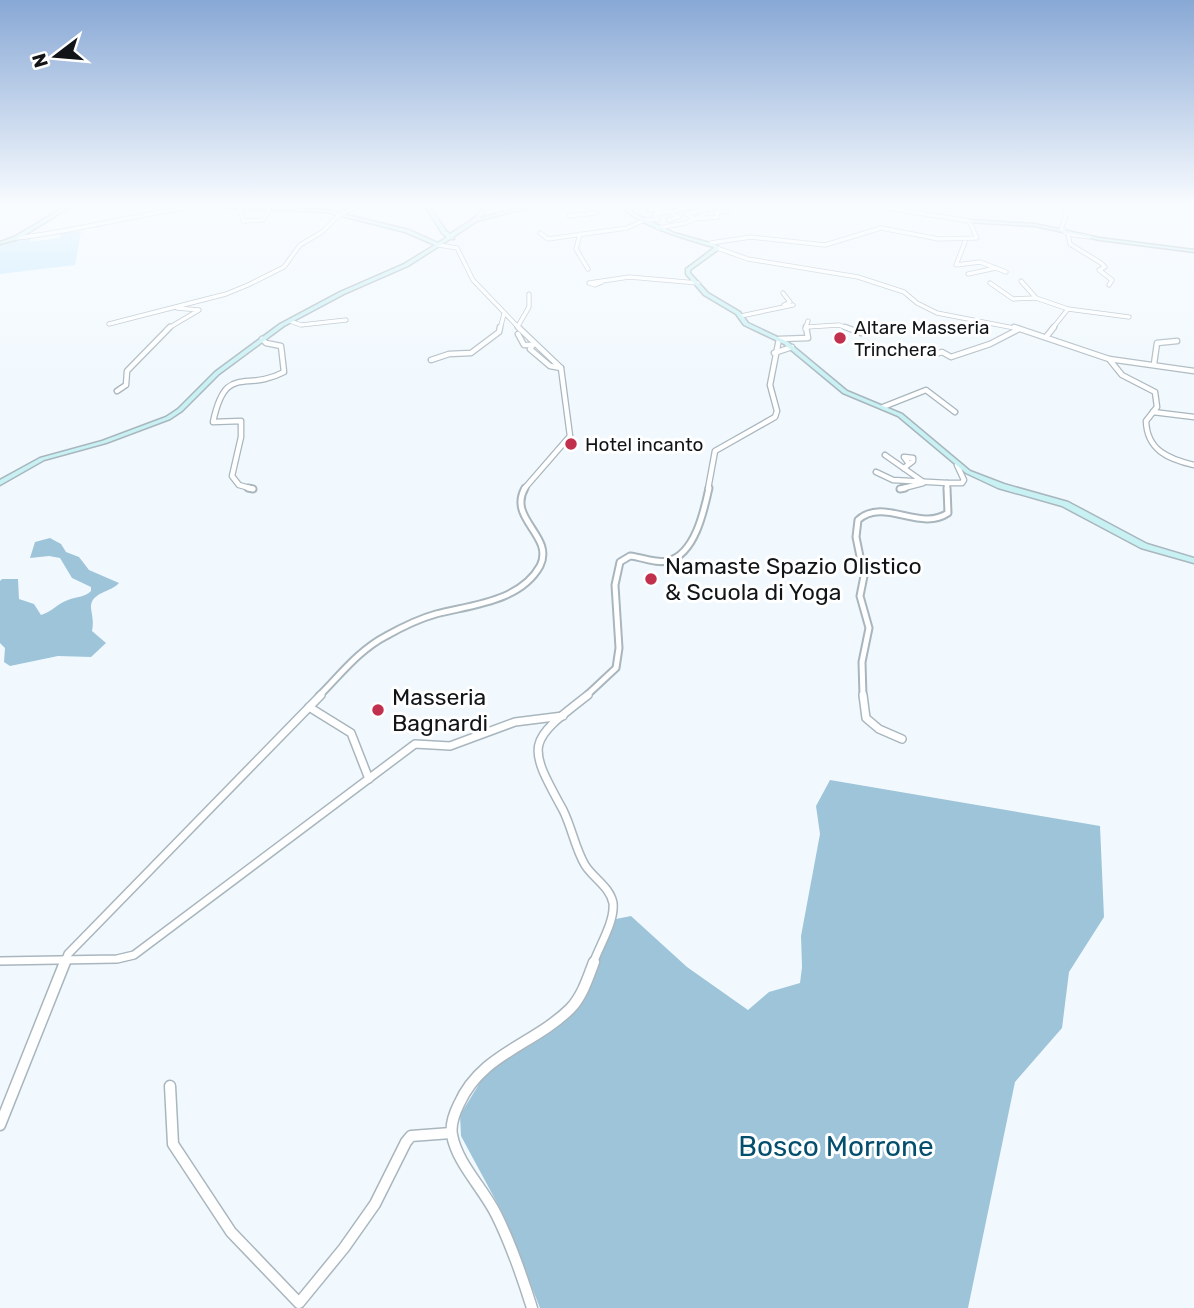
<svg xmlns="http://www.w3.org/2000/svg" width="1194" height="1308" viewBox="0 0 1194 1308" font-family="Rubik,sans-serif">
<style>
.green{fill:#c2e7fc}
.forest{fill:#9ec4da}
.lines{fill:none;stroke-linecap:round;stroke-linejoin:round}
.street-far4-casing{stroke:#a9b6be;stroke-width:5}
.street-far3-casing{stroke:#a9b6be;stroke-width:7}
.street-far2-casing{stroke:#a9b6be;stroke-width:9}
.street-far1-casing{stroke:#a9b6be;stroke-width:10}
.street-casing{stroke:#a9b6be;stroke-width:13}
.secondary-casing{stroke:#a9b6be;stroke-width:3}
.street-far4{stroke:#fff;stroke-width:3.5}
.street-far3{stroke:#fff;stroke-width:4.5}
.street-far2{stroke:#fff;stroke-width:5}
.street-far1{stroke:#fff;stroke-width:7}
.street{stroke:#fff;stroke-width:10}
.secondary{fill:#c8f1f4;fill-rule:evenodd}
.street-bridge-casing{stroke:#a9b6be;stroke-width:5;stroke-linecap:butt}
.street-bridge{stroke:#fff;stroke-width:3.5}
.poi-dot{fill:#c1314d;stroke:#fff;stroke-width:2.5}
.labels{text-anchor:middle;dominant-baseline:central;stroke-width:6;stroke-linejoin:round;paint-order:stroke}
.far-poi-label{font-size:19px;fill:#111518;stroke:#fff;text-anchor:start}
.poi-label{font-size:23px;fill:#111518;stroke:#fff;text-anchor:start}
.near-park-label{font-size:28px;fill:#044f6d;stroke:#fff}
</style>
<rect width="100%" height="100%" fill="#f1f9fe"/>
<polygon class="green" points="81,231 75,265 0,274 0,245 31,237 29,242 60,238 61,233"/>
<g class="forest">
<path d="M 50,538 L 61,544 L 66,552 L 79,557 L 89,570 L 119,583 C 112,592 90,592 91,608 C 92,616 94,622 92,631 L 106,643 L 91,657 L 58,656 L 10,666 L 4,662 L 5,648 L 0,643 L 0,581 L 2,579 L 18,579 L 19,599 L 34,604 L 41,615 C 52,612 58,603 68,600 C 77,596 84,598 91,591 L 91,587 L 72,578 L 60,558 L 49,556 L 30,558 L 35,542 Z"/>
<polygon points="830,780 1100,826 1104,917 1069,972 1062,1028 1015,1082 968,1308 540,1308 503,1214 461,1136 460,1115 481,1081 507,1056 577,1010 616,919 631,916 687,967 748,1010 769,992 800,983 802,967 801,936 820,834 816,806"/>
</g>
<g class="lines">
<g class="street-far4-casing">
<g id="street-far4">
<polyline points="693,204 704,210 715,207 710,204"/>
<polyline points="1065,204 1066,216 1061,229 1068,234 1070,244 1101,263 1105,267 1099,270 1112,280 1109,285"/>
<polyline points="458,206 470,204"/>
<polyline points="484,206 497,204"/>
<polyline points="427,207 448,204"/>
<polyline points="660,207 649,210 660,210"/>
<polyline points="240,209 243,221 263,220 269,210"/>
<polyline points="668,211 679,217 668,220"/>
<polyline points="569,216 595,213 602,204"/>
<polyline points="695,219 686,214 704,210"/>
<polyline points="696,219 718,217 716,212 729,211 726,206"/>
<polyline points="658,220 655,214 688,208"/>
<polyline points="658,228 686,223 705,214 702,211"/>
<polyline points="540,233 548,239 627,228 644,220 657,219"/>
<polyline points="580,234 576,249 588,269"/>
<polyline points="1068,234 1089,237"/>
<path d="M 16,238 C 78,231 137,214 199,206"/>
<polyline points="965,242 956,265 980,262 1006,272"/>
<polyline points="711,243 751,237 825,245 881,228 939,239 977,238 969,221 887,208 836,204"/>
<polyline points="439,245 457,248 473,280 520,329"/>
<polyline points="717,248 748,259 858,277 904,292 917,303 937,313 1019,329"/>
<polyline points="968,274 996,268"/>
<polyline points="1021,281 1036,298 1068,309"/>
<polyline points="602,282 595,285 589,283 629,277 698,283"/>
<polyline points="990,283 1013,299 1036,298"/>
<polyline points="783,293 790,302 784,305"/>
<polyline points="741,316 793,305"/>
<polyline points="290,321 301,325 346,320"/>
<polyline points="109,324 226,294 248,285 284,267 300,245 322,232 338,216 361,204"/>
<polyline points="518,326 529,307 529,294"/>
<polyline points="807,327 839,325 850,329"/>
<polyline points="167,329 199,310 177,308"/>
<polyline points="500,329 504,314"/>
<polyline points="805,329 808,321"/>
<polyline points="1052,329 1068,309 1129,317"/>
</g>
</g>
<g class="street-far3-casing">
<g id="street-far3">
<polyline points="518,327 561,368 570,436 524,489"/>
<polyline points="845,327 861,333"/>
<path d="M 1014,327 L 1109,359 L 1122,375 L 1155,392 L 1157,407 L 1146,421 C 1147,450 1168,459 1194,465"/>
<polyline points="518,334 524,345 533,345 530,349 550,366 561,368"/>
<polyline points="1046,337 1054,327"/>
<polyline points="774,353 792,347"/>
<polyline points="932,355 942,352 951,357 990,344 1019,329"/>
<polyline points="1109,359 1194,371"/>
<polyline points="431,360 449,354 471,353 499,332 500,327"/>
<polyline points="1154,364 1157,343 1177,341"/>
<polyline points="117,391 126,385 127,371 170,327"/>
<polyline points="883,407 926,390 955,412"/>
<polyline points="1153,412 1194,417"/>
<polyline points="885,455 922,481"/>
<polyline points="904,468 913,461 913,458 904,457 909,464"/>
<polyline points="876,472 893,480 947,483"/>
<path d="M 253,489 L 239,485 L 232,476 L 241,437 L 241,421 L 213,422 C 226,362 244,393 284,372 L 281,346 L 266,343 L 262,339"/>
<polyline points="708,489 715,451 775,417 777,411 770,385 779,339 808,338 806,327"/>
<polyline points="900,489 923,483"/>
<polyline points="947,489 947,483 962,483 964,480 957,465"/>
</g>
</g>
<g class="street-far2-casing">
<g id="street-far2">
<polyline points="248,488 253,489"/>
<polyline points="900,489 905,488"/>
<path d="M 319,696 C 340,675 359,650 386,636 C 402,627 418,619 436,614 C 470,605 520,602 540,566 C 555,536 507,519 525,488"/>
<path d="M 586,696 L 616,668 L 619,648 L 615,585 L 620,562 L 630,556 C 642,557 656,564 668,561 C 695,554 704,511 709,488"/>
<path d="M 863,696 L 862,662 L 869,628 L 860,596 L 864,576 L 856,537 L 858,520 C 884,497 920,532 948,513 L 947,488"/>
</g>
</g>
<g class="street-far1-casing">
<g id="street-far1">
<path d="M 588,695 C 527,742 526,743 563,810 C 572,828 575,848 585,865 C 593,878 610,887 613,903 C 615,922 599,946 593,964"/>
<polyline points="863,695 866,718 879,729 902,739"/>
<polyline points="309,707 351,733 369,779"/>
<polyline points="0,961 117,959 134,955 415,744 450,746 515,722 563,716"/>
<polyline points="64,964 68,954 321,695"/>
</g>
</g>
<g class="street-casing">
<g id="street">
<polyline points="170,1086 173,1144 231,1232 299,1303 344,1248 375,1204 406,1142 411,1136 451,1133"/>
<polyline points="0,1125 65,962"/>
<path d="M 532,1308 C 522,1276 511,1244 496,1214 C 483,1188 457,1163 452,1135 C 450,1124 454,1114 459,1104 C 481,1054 533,1045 570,1009 C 582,997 588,978 594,962"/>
</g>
</g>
<g class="secondary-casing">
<g id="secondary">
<polygon points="70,204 75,204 18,239 0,244 0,242 14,237"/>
<polygon points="169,204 244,204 242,206 250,204 251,206 326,210 409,230 438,243 447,237 442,233 424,204 428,204 446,231 450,234 473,219 482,210 481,204 485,204 486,210 480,218 534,204 541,204 477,221 453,237 454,239 450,239 408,266 344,294 284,326 219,374 182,411 170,419 106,443 44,460 0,485 0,480 40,458 102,441 166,417 178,409 215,372 280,324 340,292 404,264 435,245 405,232 326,212 171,205"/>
<path d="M 621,204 L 625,204 L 628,209 L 628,205 L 641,204 L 632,207 L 632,212 L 674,233 L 717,245 L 719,249 L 690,270 L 690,273 L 708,293 L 740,312 L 748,323 L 788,342 L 847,391 L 902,414 L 970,471 L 1004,484 L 1068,502 L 1147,544 L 1194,558 L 1194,563 L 1141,548 L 1062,506 L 998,488 L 966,473 L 898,416 L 843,393 L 784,344 L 744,325 L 736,314 L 704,295 L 686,274 L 686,269 L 714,248 L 713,247 C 690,240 633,225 621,204 Z"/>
<polygon points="969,220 1035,224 1100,238 1194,250 1194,252 1100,240 1035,226 967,222"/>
</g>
</g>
<use href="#street-far4" class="street-far4"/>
<use href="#street-far3" class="street-far3"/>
<use href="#street-far2" class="street-far2"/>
<use href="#street-far1" class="street-far1"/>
<use href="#street" class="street"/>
<use href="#secondary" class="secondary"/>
<g class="street-bridge-casing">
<polyline id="street-bridge" points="269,210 271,205"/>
</g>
<use href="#street-bridge" class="street-bridge"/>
</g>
<linearGradient id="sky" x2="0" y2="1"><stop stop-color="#88a8d5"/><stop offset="0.53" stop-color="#f9fcff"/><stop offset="1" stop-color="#f9fcff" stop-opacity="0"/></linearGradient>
<rect width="1194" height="387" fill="url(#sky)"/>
<g class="poi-dot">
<circle cx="840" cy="338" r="7"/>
<circle cx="571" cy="444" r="7"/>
<circle cx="651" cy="579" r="7"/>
<circle cx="378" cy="710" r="7"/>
</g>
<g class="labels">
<g class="far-poi-label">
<text x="854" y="327">Altare Masseria<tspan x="854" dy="22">Trinchera</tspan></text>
<text x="585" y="444">Hotel incanto</text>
</g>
<g class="poi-label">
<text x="665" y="566">Namaste Spazio Olistico<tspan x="665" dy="26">&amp; Scuola di Yoga</tspan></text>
<text x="392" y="697">Masseria<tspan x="392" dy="26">Bagnardi</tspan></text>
</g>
<g class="near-park-label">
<text x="836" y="1146">Bosco Morrone</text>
</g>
</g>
<g transform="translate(56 56) rotate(254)" stroke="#ffffff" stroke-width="5" paint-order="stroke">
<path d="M0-5L12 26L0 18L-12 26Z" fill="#111518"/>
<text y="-10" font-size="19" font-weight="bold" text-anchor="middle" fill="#111518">N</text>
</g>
</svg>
